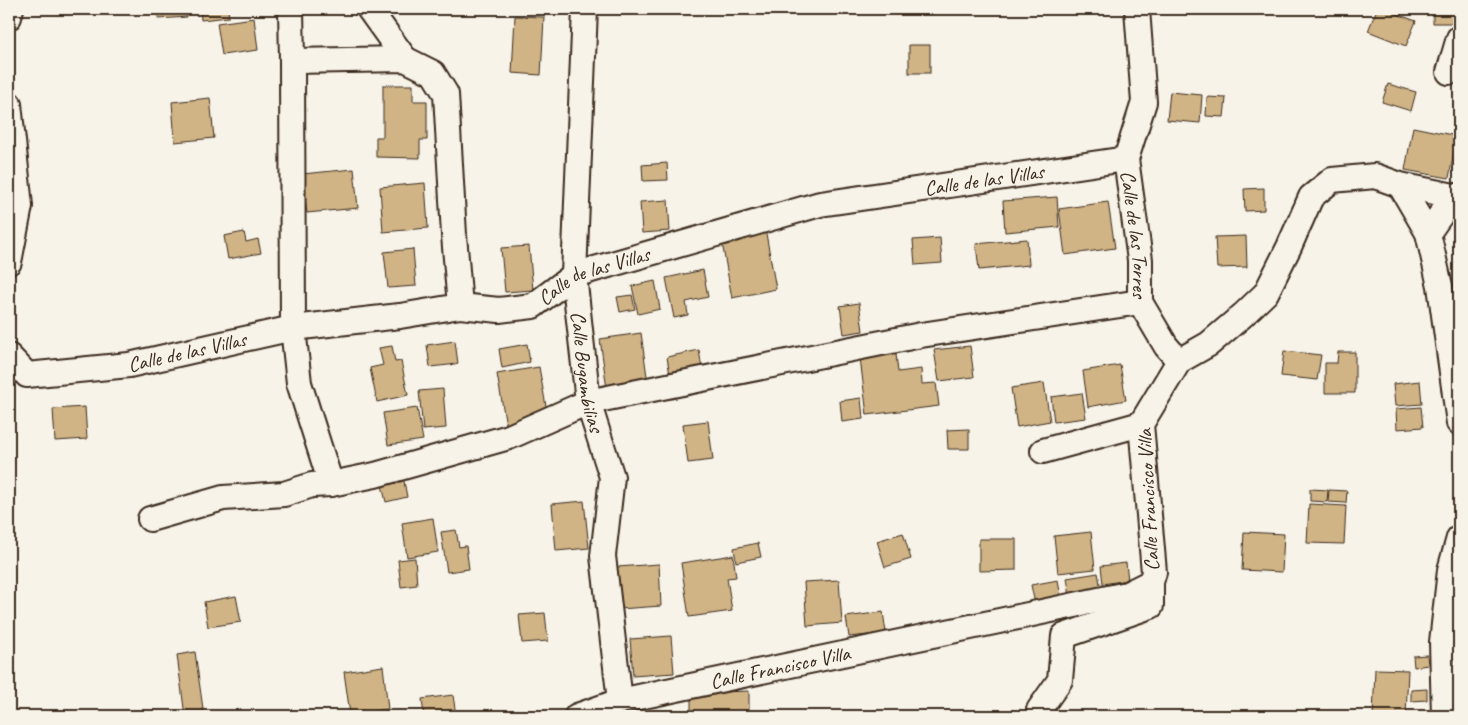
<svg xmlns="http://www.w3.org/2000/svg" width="1468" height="725" viewBox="0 0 1468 725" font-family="Caveat,sans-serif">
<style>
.building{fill:#d0b485;stroke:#3b2a1e}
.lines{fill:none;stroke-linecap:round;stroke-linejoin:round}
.minor-casing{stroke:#3b2a1e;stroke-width:28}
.minor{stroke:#f7f3e8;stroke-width:24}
.labels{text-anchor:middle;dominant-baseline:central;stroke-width:4;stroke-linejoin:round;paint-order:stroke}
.street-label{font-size:21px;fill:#3b2a1e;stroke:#f7f3e8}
</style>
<rect width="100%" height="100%" fill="#f7f3e8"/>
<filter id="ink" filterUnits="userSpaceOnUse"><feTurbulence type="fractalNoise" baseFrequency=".02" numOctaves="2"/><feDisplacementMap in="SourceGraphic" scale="10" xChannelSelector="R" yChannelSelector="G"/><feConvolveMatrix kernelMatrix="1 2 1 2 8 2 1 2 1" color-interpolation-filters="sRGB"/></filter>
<g filter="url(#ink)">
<g class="building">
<polygon points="158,9 186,9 187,17 158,19"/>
<polygon points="200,9 228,9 229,17 201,20"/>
<polygon points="519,9 551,9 551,12"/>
<polygon points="1210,9 1225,9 1225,13 1209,11"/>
<polygon points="1377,9 1384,9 1416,21 1406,46 1368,31"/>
<polygon points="1433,9 1456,9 1455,23 1433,23"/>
<polygon points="515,16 544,17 541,75 512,73"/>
<polygon points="254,18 258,50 222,55 217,23"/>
<rect x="909" y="45" width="21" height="28"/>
<polygon points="1388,84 1416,92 1411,111 1382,102"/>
<polygon points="383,85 413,85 413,101 427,101 427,140 420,140 420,158 376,157 376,137 383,137"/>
<polygon points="1170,92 1202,95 1200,123 1167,120"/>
<polygon points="1207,97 1226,98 1224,117 1206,116"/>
<polygon points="210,98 214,138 175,142 172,102"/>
<polygon points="1413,127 1457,136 1449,178 1405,170"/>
<polygon points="667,163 668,180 643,181 642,165"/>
<polygon points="354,169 358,208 307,213 302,174"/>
<polygon points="425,183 428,228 383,232 380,187"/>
<polygon points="1264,188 1264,210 1245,211 1244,189"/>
<polygon points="1057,197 1059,227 1005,232 1003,201"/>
<polygon points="668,200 670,231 642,233 640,202"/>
<polygon points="1108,202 1115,248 1065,255 1059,209"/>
<polygon points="765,228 776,289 732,298 721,237"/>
<polygon points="244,232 246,242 258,239 261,253 228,259 224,236"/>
<polygon points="1246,236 1247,267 1217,268 1215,237"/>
<polygon points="940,238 942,263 915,265 913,240"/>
<polygon points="1027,239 1029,265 979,270 976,244"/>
<polygon points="529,246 533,290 505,292 501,248"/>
<polygon points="413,249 416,286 388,288 384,252"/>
<polygon points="703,270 708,297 686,302 688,315 674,318 666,278"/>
<polygon points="655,281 660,309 638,314 632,286"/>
<polygon points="632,295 635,309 620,312 617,297"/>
<polygon points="859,303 863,331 844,334 840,306"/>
<polygon points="641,333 648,384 607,389 600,339"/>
<polygon points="455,341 458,364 430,367 427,345"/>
<polygon points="527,344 530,362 502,368 499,349"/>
<polygon points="392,346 395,362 401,361 408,395 377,402 370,368 383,365 379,348"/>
<polygon points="970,346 974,377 939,381 934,350"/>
<polygon points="699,350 702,369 670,375 667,357"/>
<polygon points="1284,351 1321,355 1317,380 1281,376"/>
<polygon points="1338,352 1355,352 1355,393 1325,393 1325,363 1337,363"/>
<polygon points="896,354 898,372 921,369 922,384 936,383 939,406 867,415 860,358"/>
<polygon points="1120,365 1126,400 1088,407 1083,371"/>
<polygon points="539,367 547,412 532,421 506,425 497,374"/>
<polygon points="1420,381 1422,404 1395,406 1393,384"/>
<polygon points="1044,383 1050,421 1017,427 1011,388"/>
<polygon points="443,389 446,428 423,430 419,391"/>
<polygon points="1082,393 1086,418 1054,422 1051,397"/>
<polygon points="861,398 863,419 842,422 840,401"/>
<polygon points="85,407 87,439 55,441 53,409"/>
<polygon points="1421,407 1423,427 1397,429 1396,409"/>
<polygon points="417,408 423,440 388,445 383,413"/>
<polygon points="708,421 713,460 688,463 683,424"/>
<polygon points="969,429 969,449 948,449 947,430"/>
<polygon points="403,476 407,497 386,502 381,481"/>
<polygon points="1310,489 1328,490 1327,502 1310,501"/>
<polygon points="1329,490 1347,491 1346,503 1328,502"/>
<polygon points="584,501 589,548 556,551 552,504"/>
<polygon points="1309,504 1346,506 1344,544 1307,543"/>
<polygon points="433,518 438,552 407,557 402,523"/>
<polygon points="456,530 459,547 466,546 469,569 447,572 441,532"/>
<polygon points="1091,532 1095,569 1058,573 1054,536"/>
<polygon points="1244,532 1284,534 1282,572 1242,570"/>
<polygon points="903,533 911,559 885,567 877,541"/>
<polygon points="979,539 1016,539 1016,570 979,571"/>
<polygon points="758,543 761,557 736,562 734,548"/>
<polygon points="733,555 736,577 727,578 732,611 689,617 681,563"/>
<polygon points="415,558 417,585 401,587 398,560"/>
<polygon points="1126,563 1128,580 1103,584 1101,566"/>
<polygon points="659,564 661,606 619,609 617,567"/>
<polygon points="1098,573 1101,589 1070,596 1067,578"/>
<polygon points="839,580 842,623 807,626 804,582"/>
<polygon points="1058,580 1061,599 1035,604 1031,585"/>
<polygon points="236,596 241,622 208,627 204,602"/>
<polygon points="883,612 886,633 849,637 846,617"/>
<polygon points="545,613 548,641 522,643 519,615"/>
<polygon points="671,636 674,673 633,676 630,639"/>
<polygon points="195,652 204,716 185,716 177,655"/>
<polygon points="1427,655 1428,665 1414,667 1413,656"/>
<polygon points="383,666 388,709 350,714 344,672"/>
<polygon points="1375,669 1408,670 1406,716 1373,716"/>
<polygon points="1427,689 1427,700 1411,701 1411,690"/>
<polygon points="749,691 749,716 691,716 691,693"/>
<polygon points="453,695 456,716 424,716 422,699"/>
</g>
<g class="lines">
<g class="minor-casing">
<g id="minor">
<polyline points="291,9 292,61 293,328 299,383 331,484"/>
<polyline points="369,9 405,59"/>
<path id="s1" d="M 585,9 L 574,275 L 588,402 L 612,477 L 603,556 L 620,701"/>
<path id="s2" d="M 1137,9 L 1144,102 L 1126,159 L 1140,260 L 1140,302 L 1166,346 L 1179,361"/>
<polyline points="9,17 11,9"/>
<polyline points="292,61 405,59 433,73 446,94 454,235 460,306"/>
<polyline points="1449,72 1459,38"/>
<polyline points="9,104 20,206 9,262"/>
<polyline points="1400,185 1428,233 1440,286 1459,423"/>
<polyline points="1428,233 1454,196"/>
<path id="s3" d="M 9,356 L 27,375 L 129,365 L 293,328 L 400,316 L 460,306 L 499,310 L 533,306 L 574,275 L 820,204 L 1126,159"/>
<polyline points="1043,451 1141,424"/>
<polyline points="150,519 223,498 284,494 312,485 331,484 375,475 509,437 588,402 921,335 1140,302"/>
<path id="s4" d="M 577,716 L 620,701 L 1127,594 L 1151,582"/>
<polyline points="1041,716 1039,710 1060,680 1064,636 1151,606 1151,582 1154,572 1141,424 1179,361 1209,344 1243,315 1266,293 1289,247 1311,197 1332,180 1375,176 1400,185 1459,197"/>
<polyline points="1444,716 1442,642 1450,570 1459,538"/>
</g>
</g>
<use href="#minor" class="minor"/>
</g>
</g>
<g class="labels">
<g class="street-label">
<text stroke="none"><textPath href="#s3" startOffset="1012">Calle de las Villas</textPath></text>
<text stroke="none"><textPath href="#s2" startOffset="229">Calle de las Torres</textPath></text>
<text stroke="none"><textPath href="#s3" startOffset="608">Calle de las Villas</textPath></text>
<text stroke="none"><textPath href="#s3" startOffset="188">Calle de las Villas</textPath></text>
<text stroke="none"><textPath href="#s1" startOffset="364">Calle Bugambilias</textPath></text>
<text transform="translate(1148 500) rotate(-93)">Calle Francisco Villa</text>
<text stroke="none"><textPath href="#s4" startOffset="209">Calle Francisco Villa</textPath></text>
</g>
</g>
<rect width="1468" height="725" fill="none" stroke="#f7f3e8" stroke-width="30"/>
<rect x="15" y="15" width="1438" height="695" fill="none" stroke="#3b2a1e" stroke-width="2" filter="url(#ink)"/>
</svg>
